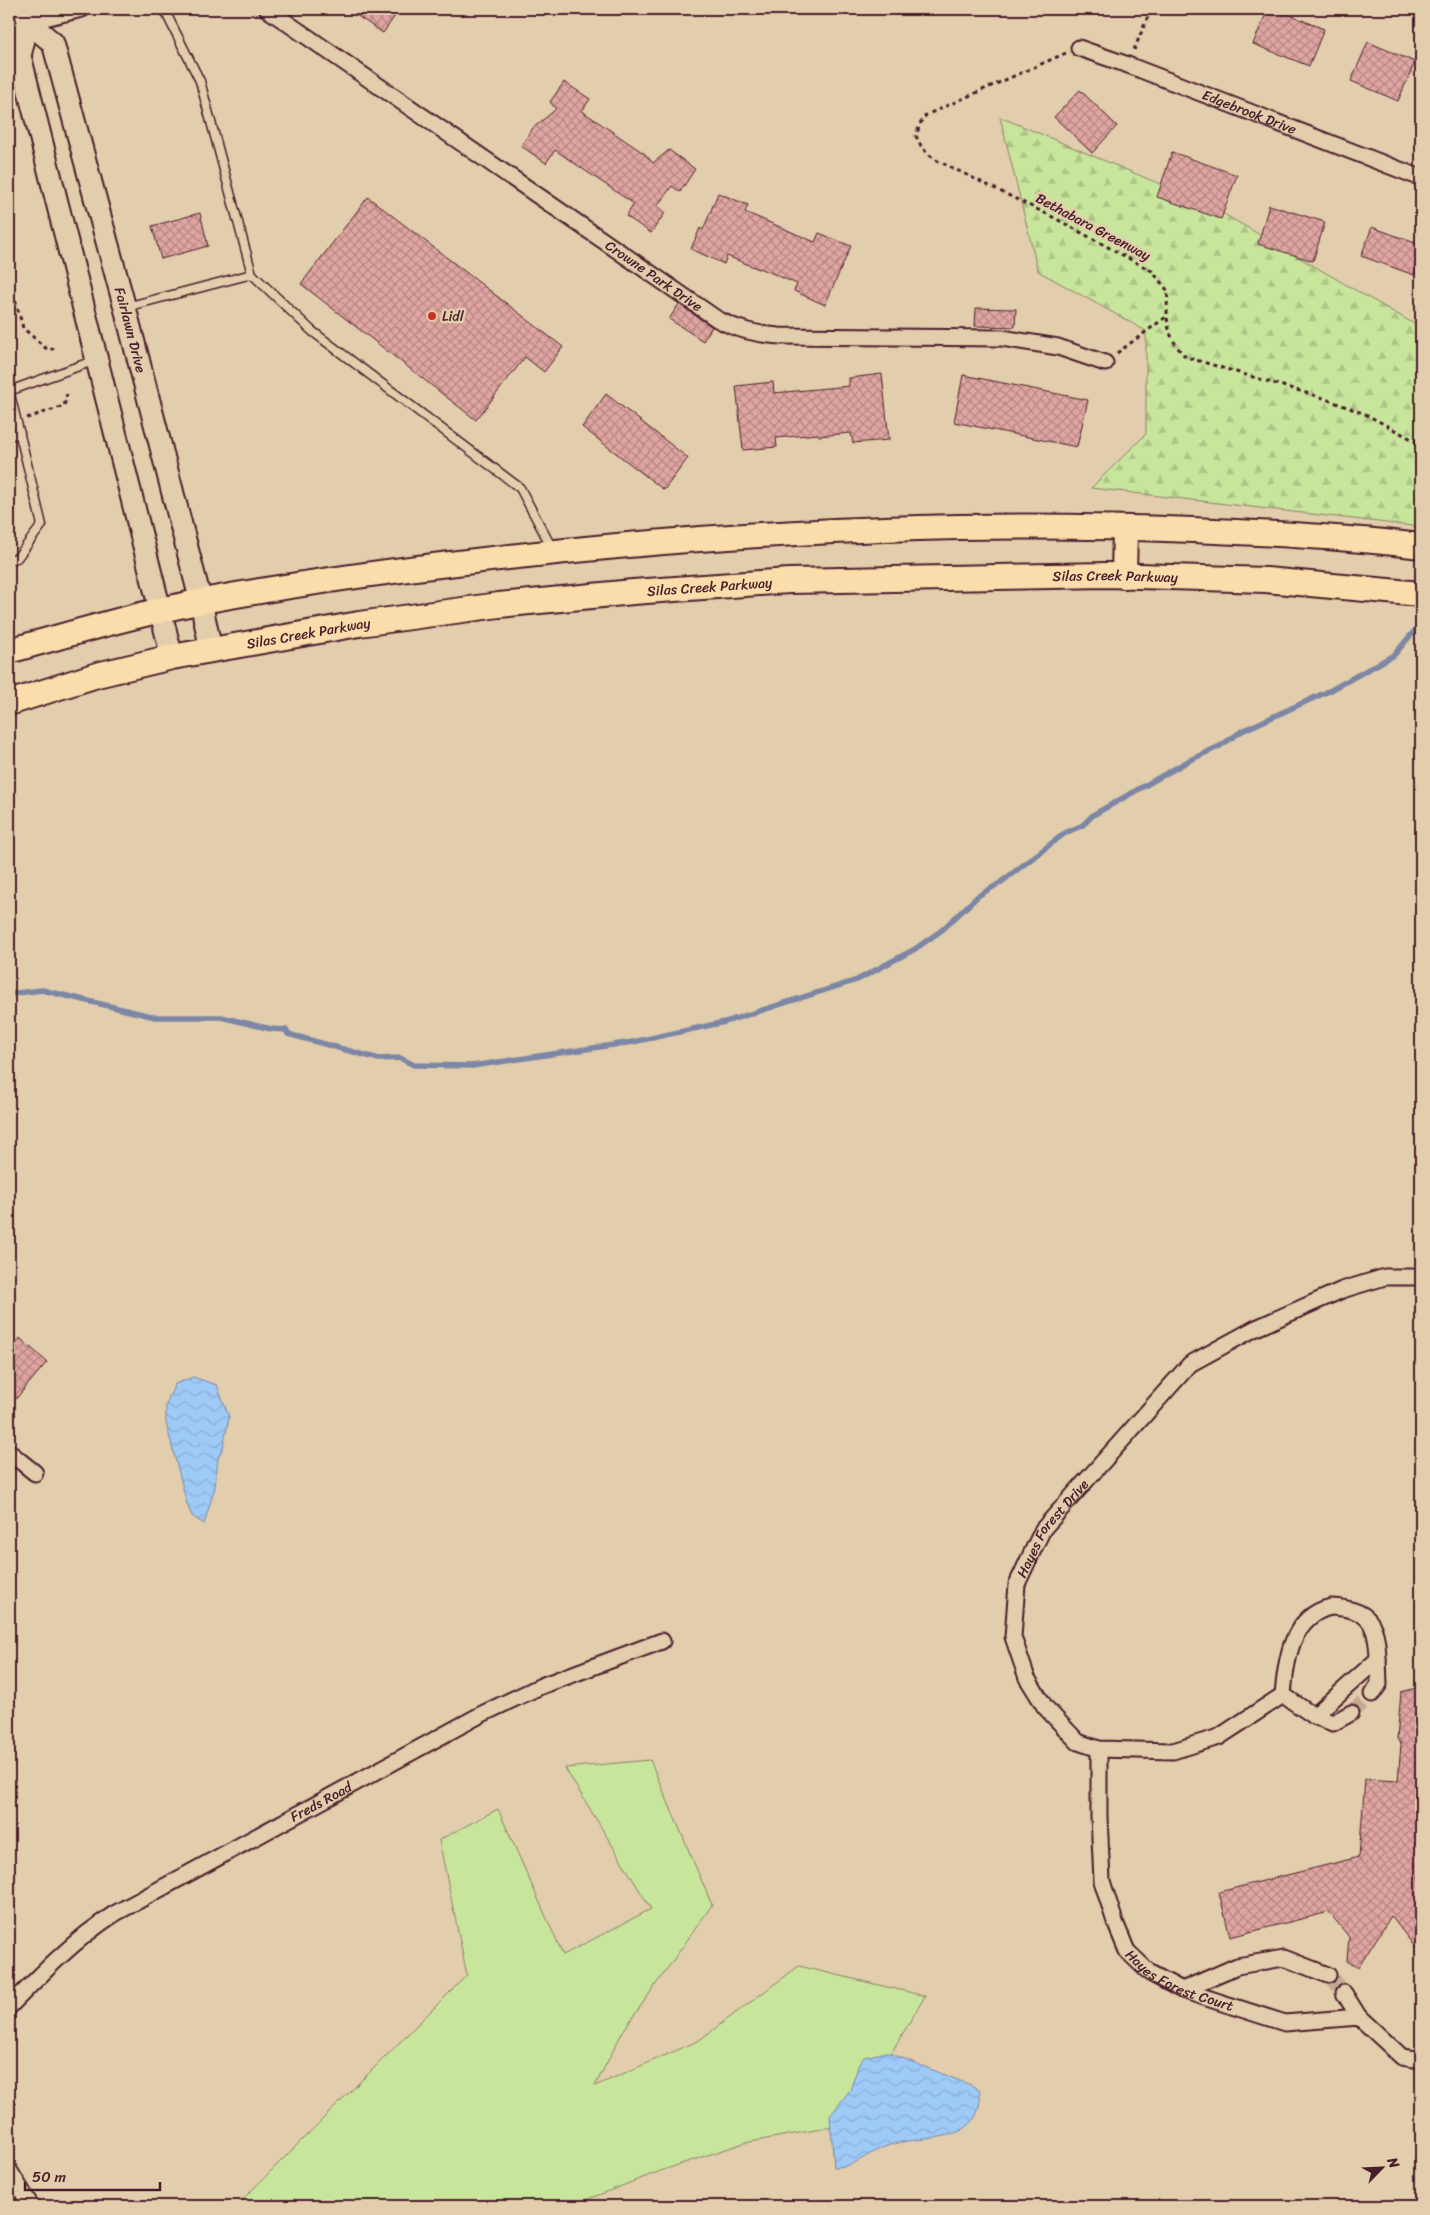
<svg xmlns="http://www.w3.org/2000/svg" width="1430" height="2215" viewBox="0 0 1430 2215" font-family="Sriracha,sans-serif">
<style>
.green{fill:#c8e59c;stroke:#898264}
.forest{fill:url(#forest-firs);stroke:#898264}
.water{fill:url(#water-waves);stroke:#7c86a5}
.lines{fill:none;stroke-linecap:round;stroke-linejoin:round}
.stream{stroke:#7c86a5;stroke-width:5.5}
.building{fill:url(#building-cross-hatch);stroke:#4a1f2b}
.street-tunnel{stroke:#c4aa92;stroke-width:15;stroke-dasharray:15 8;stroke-linecap:butt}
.lane-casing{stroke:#4a1f2b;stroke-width:11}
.street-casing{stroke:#4a1f2b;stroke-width:19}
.secondary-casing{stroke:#4a1f2b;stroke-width:25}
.primary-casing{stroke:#4a1f2b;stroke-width:28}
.path{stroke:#4a1f2b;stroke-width:3;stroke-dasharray:4 4;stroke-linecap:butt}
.lane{stroke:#e2cdac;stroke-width:8}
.street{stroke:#e2cdac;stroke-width:15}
.secondary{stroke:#e2cdac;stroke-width:21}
.primary{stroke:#faddab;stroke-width:24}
.poi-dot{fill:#c8321e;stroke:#e2cdac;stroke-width:2}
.labels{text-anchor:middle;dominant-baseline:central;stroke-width:5;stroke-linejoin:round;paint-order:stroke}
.street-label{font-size:14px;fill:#4a1f2b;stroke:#e2cdac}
.poi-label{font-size:14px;fill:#4a1f2b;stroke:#e2cdac;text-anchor:start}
</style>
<defs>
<pattern id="forest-firs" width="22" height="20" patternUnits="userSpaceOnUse" patternTransform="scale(1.25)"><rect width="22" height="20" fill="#c8e59c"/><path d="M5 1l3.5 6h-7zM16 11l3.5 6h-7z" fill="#adc487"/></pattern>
<pattern id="water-waves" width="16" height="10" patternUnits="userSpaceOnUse" patternTransform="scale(1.25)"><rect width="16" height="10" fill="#9dcaf7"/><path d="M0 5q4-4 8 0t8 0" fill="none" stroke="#89add4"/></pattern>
<pattern id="building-cross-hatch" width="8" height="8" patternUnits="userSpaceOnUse" patternTransform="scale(1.25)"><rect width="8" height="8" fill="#dfa5a1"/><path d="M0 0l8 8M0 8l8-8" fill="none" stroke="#b78683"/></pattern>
</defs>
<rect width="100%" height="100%" fill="#e2cdac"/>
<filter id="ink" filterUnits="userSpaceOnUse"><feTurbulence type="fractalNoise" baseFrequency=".02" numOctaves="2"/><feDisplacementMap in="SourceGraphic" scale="10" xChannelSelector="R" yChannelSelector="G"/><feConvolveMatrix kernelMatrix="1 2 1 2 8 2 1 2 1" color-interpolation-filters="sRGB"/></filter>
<g filter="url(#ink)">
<polygon class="green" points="650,1760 712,1905 623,2031 595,2086 698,2041 799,1966 925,1996 849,2124 744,2143 663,2170 570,2206 236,2206 467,1975 439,1840 498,1809 563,1955 651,1909 565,1768"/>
<polygon class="forest" points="1000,117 1203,202 1421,328 1421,527 1091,488 1146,434 1146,331 1038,271"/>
<g class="water">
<polygon points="193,1377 217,1385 229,1417 223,1448 218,1458 215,1487 204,1524 192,1516 187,1504 166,1423 166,1404 175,1384"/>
<path d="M 887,2052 L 973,2086 L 980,2091 C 983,2149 921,2133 887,2146 C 869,2152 854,2168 834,2167 L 830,2116 L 850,2090 L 859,2064 L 864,2057 Z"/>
</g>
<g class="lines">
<polyline class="stream" points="9,994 42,990 155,1017 221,1017 271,1029 286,1030 288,1034 379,1059 400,1058 414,1065 472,1066 633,1042 725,1022 857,980 915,949 942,930 978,896 1000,883 1065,833 1083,825 1093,815 1190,760 1220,746 1242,731 1331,690 1394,655 1416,629"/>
</g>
<g class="building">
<polygon points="347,9 400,9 383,33"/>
<polygon points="1268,9 1276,9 1324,29 1309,66 1253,44"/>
<polygon points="1368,42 1415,62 1398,101 1351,81"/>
<polygon points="564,82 590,99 582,111 645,154 653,163 669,150 695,169 680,192 672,186 658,205 665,213 651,233 626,216 634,204 555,150 546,163 521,146 532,129 556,109 550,102"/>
<polygon points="1080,90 1117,126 1092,153 1054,117"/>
<polygon points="1172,152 1237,175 1221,219 1157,197"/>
<polygon points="718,193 748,205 745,212 815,242 819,233 851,246 825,305 794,291 797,284 760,268 759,269 727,256 724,264 691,249 700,228 703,230"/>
<polygon points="368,197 563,347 544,372 525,357 476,420 301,284"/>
<polygon points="1269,205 1325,222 1313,261 1258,244"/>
<polygon points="200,213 208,246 161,259 152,226"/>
<polygon points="1372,227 1421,245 1421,254 1414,275 1361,256"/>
<polygon points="679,304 712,327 703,341 669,319"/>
<polygon points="976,308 1016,309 1015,327 975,326"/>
<polygon points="882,374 889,440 853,443 851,433 819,436 818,434 776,438 777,447 743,450 736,386 773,382 774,393 849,386 849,378"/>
<polygon points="963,375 1088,400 1077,447 954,422"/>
<polygon points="606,394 688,458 664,490 582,427"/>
<polygon points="20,1338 47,1362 9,1407 9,1351"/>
<polygon points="1421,1687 1421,1845 1418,1880 1421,1884 1421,1955 1391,1916 1358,1968 1347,1961 1349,1937 1329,1912 1230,1937 1219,1892 1359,1857 1365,1779 1398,1781 1401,1744 1397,1739 1401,1692"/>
</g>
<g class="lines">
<g class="street-tunnel">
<polyline points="1351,1713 1372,1694"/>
<polyline points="1328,1975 1344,1993"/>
</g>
<g class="lane-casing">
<g id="lane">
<polyline points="9,28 26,23"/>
<polyline points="252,274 312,331 520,488 553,550"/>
<polyline points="126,307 252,274 200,81 164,9"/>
<polyline points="9,390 42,525 17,558 9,560"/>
<polyline points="9,391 96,360"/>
<polyline points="9,436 20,433"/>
</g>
</g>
<g class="street-casing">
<g id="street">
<path id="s1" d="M 267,9 L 717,319 C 738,330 756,334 779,336 L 1002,338 L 1058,347 L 1105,363"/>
<polyline points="28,22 82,9"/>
<path id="s2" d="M 1079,48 L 1128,65 L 1421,178"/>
<polyline points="9,1452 35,1473"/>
<path d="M 1331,1607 C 1369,1609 1377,1622 1378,1659 L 1314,1716 L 1283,1695 C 1286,1660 1291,1616 1331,1607 Z"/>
<polyline points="1372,1694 1379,1684 1378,1659"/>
<path id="s3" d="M 1283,1695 L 1219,1737 L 1173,1751 L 1099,1749 L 1078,1742 L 1045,1707 L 1027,1678 L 1013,1637 L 1017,1584 L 1043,1529 L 1190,1364 L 1254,1329 L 1342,1290 L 1385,1277 L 1421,1277"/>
<polyline points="1314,1716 1333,1723 1351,1713"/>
<path id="s4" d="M 1099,1749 L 1099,1816 L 1102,1881 L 1115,1922 L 1127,1951 L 1150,1973 L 1182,1990 L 1285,2023 L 1359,2017 L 1402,2057 L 1421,2060"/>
<polyline points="1182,1990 1237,1966 1284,1958 1328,1975"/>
<polyline points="1344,1993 1359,2017"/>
<path id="s5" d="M 9,2007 C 42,1973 74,1940 114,1914 L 482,1714 L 541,1686 L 662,1641"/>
<polyline points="9,2170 31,2206"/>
</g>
</g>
<g class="secondary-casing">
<g id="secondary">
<polyline points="25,9 28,22 20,56 172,657"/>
<path id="s6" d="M 28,22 L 53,43 L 125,308 L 201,602 L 211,650"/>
</g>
</g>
<g class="primary-casing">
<g id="primary">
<polyline points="1124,576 1125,528"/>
<path d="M 9,651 C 73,633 137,614 203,601 C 343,575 486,558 628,545 C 816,528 1005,522 1193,530 C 1269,533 1345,537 1421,546"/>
<path id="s7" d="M 9,703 L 97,675 L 172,657 L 359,624 L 499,605 L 633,592 L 789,581 L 1107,575 L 1266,580 L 1421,594"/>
</g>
</g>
<g class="path">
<polyline points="1134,50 1151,9"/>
<path d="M 1066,53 L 926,115 L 920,124 L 916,136 L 922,148 L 934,159 L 1049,215 L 1152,271 L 1168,291 C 1166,319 1165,336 1186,357 L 1323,398 L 1365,414 L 1421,444"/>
<polyline points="9,300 15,299 23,328 48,350 56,348"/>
<polyline points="1117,353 1166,317"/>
<polyline points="27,418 64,406 67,394"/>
</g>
<use href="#lane" class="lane"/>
<use href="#street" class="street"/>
<use href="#secondary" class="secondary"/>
<use href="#primary" class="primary"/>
</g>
</g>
<circle class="poi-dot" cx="432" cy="316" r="5"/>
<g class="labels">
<g class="street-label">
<text stroke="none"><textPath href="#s2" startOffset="182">Edgebrook Drive</textPath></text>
<text transform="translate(1093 227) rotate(28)">Bethabara Greenway</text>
<text stroke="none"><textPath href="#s1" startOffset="470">Crowne Park Drive</textPath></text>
<text stroke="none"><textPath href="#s6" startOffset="330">Fairlawn Drive</textPath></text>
<text stroke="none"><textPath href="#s7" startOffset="1118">Silas Creek Parkway</textPath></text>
<text stroke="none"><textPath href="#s7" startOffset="712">Silas Creek Parkway</textPath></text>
<text stroke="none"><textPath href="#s7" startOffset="308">Silas Creek Parkway</textPath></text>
<text stroke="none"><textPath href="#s3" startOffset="466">Hayes Forest Drive</textPath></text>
<text stroke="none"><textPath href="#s5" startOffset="376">Freds Road</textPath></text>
<text stroke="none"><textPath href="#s4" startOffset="268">Hayes Forest Court</textPath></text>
</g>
<g class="poi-label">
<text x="442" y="316">Lidl</text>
</g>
</g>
<rect width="1430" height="2215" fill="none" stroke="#e2cdac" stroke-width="30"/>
<rect x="15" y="15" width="1400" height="2185" fill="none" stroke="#4a1f2b" stroke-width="2" filter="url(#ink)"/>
<g transform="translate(1382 2168) rotate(66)" stroke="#e2cdac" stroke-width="4" paint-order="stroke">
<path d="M0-4L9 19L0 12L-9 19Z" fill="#4a1f2b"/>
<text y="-8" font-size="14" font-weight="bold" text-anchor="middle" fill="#4a1f2b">N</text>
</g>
<path d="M25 2182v8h135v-8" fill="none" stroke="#4a1f2b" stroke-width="2.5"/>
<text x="32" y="2182" font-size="15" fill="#4a1f2b" stroke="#e2cdac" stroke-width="4" paint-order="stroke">50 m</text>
</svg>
